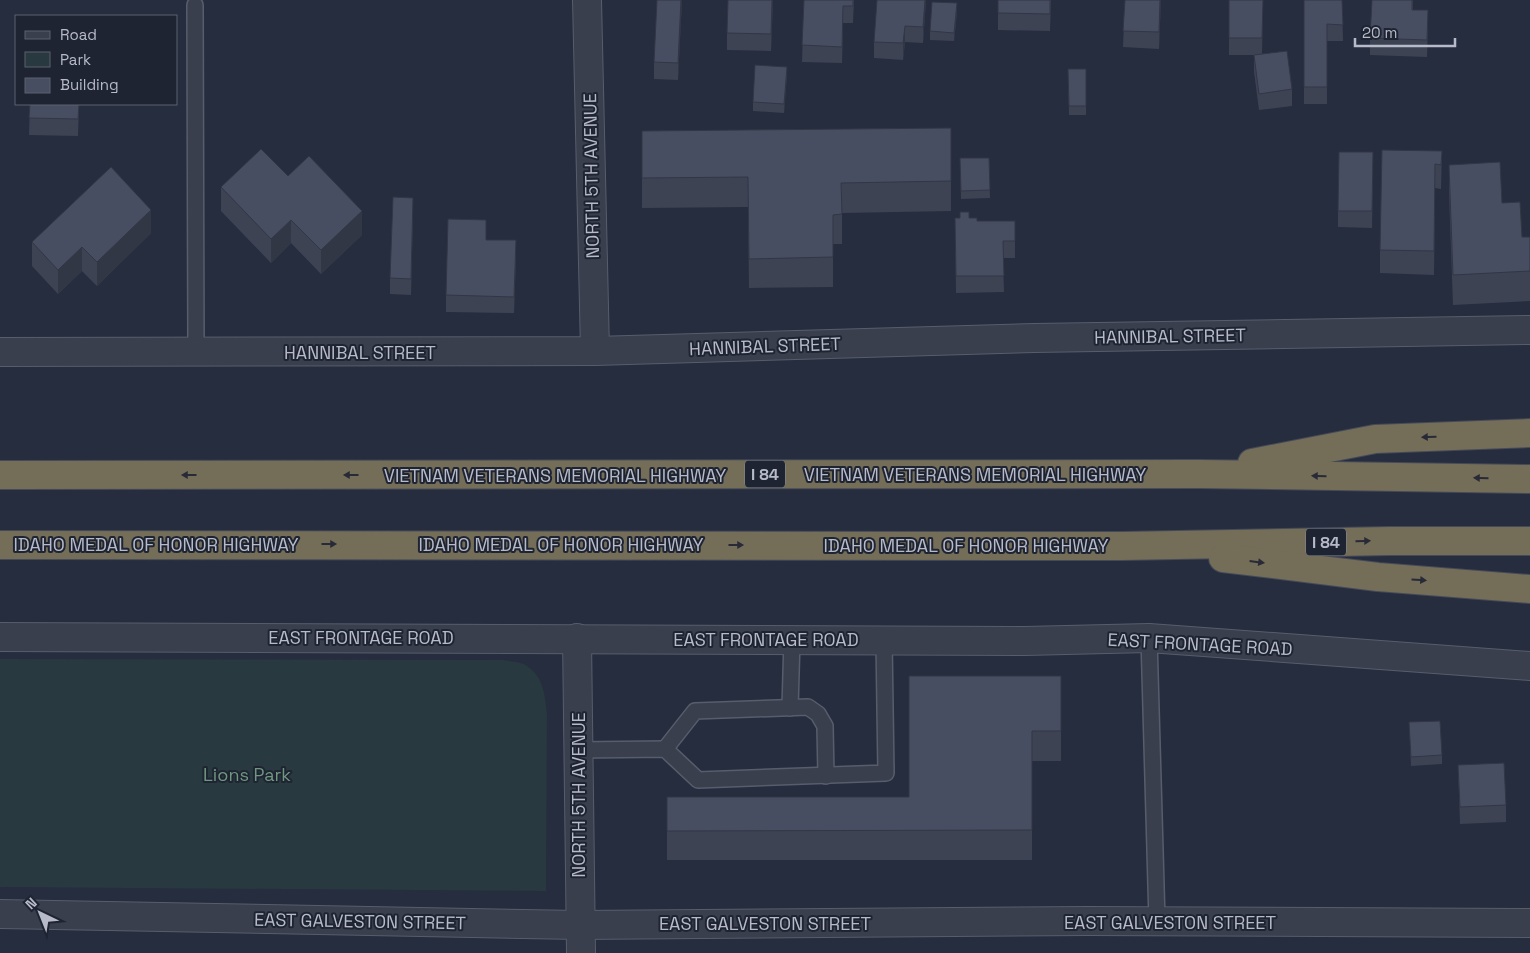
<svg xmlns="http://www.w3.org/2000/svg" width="1530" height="953" viewBox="0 0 1530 953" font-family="'Space Grotesk',sans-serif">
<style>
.green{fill:#28393f}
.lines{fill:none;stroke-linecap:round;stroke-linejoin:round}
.lane-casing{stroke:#585d6c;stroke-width:18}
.street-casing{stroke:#585d6c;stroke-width:30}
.highway-casing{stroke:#454a59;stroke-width:30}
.lane{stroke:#3a3f4e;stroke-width:15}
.street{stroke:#3a3f4e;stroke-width:28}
.highway{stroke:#746d58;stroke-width:28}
.wall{fill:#3e4354}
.shaded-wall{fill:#323745}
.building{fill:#484e62;stroke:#323745}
.oneway{fill:#282b37}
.labels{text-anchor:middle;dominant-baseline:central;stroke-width:4;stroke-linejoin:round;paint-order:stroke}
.shield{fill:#1f2433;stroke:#898e9c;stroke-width:1}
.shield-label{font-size:16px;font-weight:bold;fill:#b7bbc9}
.street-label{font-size:18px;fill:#b7bbc9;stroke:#1f2433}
.park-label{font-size:18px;fill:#6f987f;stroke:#1f2433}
</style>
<rect width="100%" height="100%" fill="#262d3e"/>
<path class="green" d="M 0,659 L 503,660 C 510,661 518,662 524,664 C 543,675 545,693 547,714 L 546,891 L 0,887 Z"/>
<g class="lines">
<g class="lane-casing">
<g id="lane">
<polyline points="195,5 196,352"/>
<polyline points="1149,638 1157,921"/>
<polyline points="790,708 792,639"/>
<polyline points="665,749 695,711 808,707 818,714 825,726 826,776"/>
<polyline points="578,750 665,749 698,780 886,773 884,640"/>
</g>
</g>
<g class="street-casing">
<g id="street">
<polyline points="587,0 595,351"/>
<polyline points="0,352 595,351 1034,338 1530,330"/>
<polyline points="0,637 1025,641 1149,638 1530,666"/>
<polyline points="577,638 581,953"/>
<polyline points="0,914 579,925 1087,921 1530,923"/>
</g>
</g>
<g class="highway-casing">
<g id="highway">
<polyline points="1252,463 1375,439 1530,433"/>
<polyline points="0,475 1199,474 1530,479"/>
<polyline points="0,545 1122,546 1389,541 1530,541"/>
<polyline points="1223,558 1378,577 1530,589"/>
</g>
</g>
<use href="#lane" class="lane"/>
<use href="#street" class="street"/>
<use href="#highway" class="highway"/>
</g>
<g class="wall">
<polygon points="682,0 678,80 654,79 654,62"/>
<polygon points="773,0 771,51 727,50 727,33"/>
<polygon points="804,0 854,0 853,23 843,23 842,63 802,62"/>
<polygon points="926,0 923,43 905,42 903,60 874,58 874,42"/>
<polygon points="998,0 1051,0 1050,31 998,30"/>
<polygon points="1125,0 1161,0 1159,49 1123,47"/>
<polygon points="1229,0 1263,0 1262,54 1292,89 1292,106 1259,110 1254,72 1254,55 1255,55 1229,55"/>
<polygon points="1304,0 1342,0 1343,41 1327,41 1327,104 1304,104"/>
<polygon points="1413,0 1413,10 1428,26 1427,57 1370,55 1370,38"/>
<polygon points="957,12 954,41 930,40 930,31"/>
<polygon points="1068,69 1086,69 1086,115 1069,115"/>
<polygon points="787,75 784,113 753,111 753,102"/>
<polygon points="30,104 79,104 78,136 29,135"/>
<polygon points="951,128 951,211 842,213 842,244 833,244 833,287 749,288 748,207 642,208 642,131"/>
<polygon points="1442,151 1441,189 1435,188 1434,275 1380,273 1380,250"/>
<polygon points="960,158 989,158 990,198 961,199"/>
<polygon points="1449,165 1502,203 1522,237 1530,237 1530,301 1453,305 1449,194"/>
<polygon points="1373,169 1372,228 1338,227 1338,211"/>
<polygon points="288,176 362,235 321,274 291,243 271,263 221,211 221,187"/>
<polygon points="413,214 411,295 390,294 390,278"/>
<polygon points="955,218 969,218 977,221 1015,221 1015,258 1003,258 1004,292 956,293"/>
<polygon points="151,233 97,286 82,271 58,294 32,266 32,242"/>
<polygon points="486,240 516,257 514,313 446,312 446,295"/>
<polygon points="1061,676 1061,761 1032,761 1032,860 667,860 667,797 909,797"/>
<polygon points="1409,722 1442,755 1442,764 1411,766"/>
<polygon points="1458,765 1506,805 1506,822 1460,824"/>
</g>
<g class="shaded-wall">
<polygon points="681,0 682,0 678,80 678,63"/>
<polygon points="772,0 773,0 771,51 771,34"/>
<polygon points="925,0 926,0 923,43 923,27"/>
<polygon points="1160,0 1161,0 1159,49 1159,32"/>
<polygon points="957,3 957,12 954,41 954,33"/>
<polygon points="1428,10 1428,26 1427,57 1427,40"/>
<polygon points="905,26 905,42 903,60 903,43"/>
<polygon points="787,67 787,75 784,113 784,104"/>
<polygon points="1435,164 1435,188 1434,275 1434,251"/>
<polygon points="413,198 413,214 411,295 411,279"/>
<polygon points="151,210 151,233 97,286 97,262"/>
<polygon points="362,211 362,235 321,274 321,250"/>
<polygon points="291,220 291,243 271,263 271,239"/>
<polygon points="516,240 516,257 514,313 514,297"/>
<polygon points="82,247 82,271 58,294 58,270"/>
</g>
<g class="building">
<polygon points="657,0 681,0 678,63 654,62"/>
<polygon points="728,0 772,0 771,34 727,33"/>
<polygon points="804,0 853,0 853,6 843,6 842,47 802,45"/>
<polygon points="877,0 925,0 923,27 905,26 903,43 874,42"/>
<polygon points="998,0 1050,0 1050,14 998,13"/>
<polygon points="1125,0 1160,0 1159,32 1123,31"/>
<polygon points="1229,0 1263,0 1262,38 1229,38"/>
<polygon points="1304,0 1342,0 1343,25 1327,24 1327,87 1304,87"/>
<polygon points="1372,0 1412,0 1412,10 1428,10 1427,40 1370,38"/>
<polygon points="932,2 957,3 954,33 930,31"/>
<polygon points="1287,51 1292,89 1259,94 1254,55"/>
<polygon points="755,65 787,67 784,104 753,102"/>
<polygon points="1068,69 1086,69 1086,106 1069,106"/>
<polygon points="30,104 79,104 78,119 29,118"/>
<polygon points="951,128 951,181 841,183 842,214 833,215 833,257 749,259 748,177 642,178 642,131"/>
<polygon points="261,149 288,176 309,156 362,211 321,250 291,220 271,239 221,187"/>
<polygon points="1382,150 1442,151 1441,165 1435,164 1434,251 1380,250"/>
<polygon points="1339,152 1373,152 1372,211 1338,211"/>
<polygon points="960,158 989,158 990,190 961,191"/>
<polygon points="1500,162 1502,203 1520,202 1522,237 1530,237 1530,271 1453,275 1449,165"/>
<polygon points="111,167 151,210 97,262 82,247 58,270 32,242"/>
<polygon points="393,197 413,198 411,279 390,278"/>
<polygon points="960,212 969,212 969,218 977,218 977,221 1015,221 1015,241 1003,241 1004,276 956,276 955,218 960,218"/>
<polygon points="448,219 486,220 486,240 516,240 514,297 446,295"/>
<polygon points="909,676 1061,676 1061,731 1032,731 1032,830 667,831 667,797 909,797"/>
<polygon points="1440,721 1442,755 1411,757 1409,722"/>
<polygon points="1504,763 1506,805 1460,807 1458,765"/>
</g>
<defs><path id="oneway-solid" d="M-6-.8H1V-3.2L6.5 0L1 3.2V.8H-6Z" transform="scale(1.25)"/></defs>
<g class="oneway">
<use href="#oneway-solid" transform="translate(1429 437) rotate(178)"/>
<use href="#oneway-solid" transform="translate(189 475) rotate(180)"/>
<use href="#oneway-solid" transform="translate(351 475) rotate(180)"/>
<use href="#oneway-solid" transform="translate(1319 476) rotate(-179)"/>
<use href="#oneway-solid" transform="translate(1481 478) rotate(-179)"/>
<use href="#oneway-solid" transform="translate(1363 541) rotate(-1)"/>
<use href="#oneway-solid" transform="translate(329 544)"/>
<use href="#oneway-solid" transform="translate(736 545)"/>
<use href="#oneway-solid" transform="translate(1257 562) rotate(7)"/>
<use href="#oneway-solid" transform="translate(1419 580) rotate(4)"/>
</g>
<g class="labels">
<g class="shield">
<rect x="745" y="460.5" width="40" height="27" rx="4"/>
<rect x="1306" y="528.5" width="40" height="27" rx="4"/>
</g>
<g class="shield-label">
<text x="765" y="474">I 84</text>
<text x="1326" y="542">I 84</text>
</g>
<g class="street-label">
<text transform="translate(591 176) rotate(-91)">NORTH 5TH AVENUE</text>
<text transform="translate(1170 336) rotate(-1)">HANNIBAL STREET</text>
<text transform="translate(765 346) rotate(-2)">HANNIBAL STREET</text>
<text x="360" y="352">HANNIBAL STREET</text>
<text x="975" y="474">VIETNAM VETERANS MEMORIAL HIGHWAY</text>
<text x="555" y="475">VIETNAM VETERANS MEMORIAL HIGHWAY</text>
<text x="156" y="544">IDAHO MEDAL OF HONOR HIGHWAY</text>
<text x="561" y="544">IDAHO MEDAL OF HONOR HIGHWAY</text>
<text x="966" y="545">IDAHO MEDAL OF HONOR HIGHWAY</text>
<text x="361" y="637">EAST FRONTAGE ROAD</text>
<text x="766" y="639">EAST FRONTAGE ROAD</text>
<text transform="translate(1200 644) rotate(3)">EAST FRONTAGE ROAD</text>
<text transform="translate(578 795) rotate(-90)">NORTH 5TH AVENUE</text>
<text transform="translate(360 921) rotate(1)">EAST GALVESTON STREET</text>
<text x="1170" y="922">EAST GALVESTON STREET</text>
<text x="765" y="923">EAST GALVESTON STREET</text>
</g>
<g class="park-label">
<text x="247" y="774">Lions Park</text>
</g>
</g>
<rect x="15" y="15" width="162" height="90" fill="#1f2433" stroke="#5c606f"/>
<rect x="25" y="31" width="25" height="8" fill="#3a3f4e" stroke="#5c606f"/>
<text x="60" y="40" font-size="15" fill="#b7bbc9">Road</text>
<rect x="25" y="52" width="25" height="15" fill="#28393f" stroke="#5c606f"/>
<text x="60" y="65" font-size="15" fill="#b7bbc9">Park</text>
<rect x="25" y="78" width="25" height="15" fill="#484e62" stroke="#5c606f"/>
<text x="60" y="90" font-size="15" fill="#b7bbc9">Building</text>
<g transform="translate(40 913) rotate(317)" stroke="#1f2433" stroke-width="4" paint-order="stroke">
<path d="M0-4L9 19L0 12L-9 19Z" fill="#b7bbc9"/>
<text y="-8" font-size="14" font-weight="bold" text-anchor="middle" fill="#b7bbc9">N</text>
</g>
<path d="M1355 38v8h100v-8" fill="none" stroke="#b7bbc9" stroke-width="2.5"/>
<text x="1362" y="38" font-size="15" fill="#b7bbc9" stroke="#1f2433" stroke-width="4" paint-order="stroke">20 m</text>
</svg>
